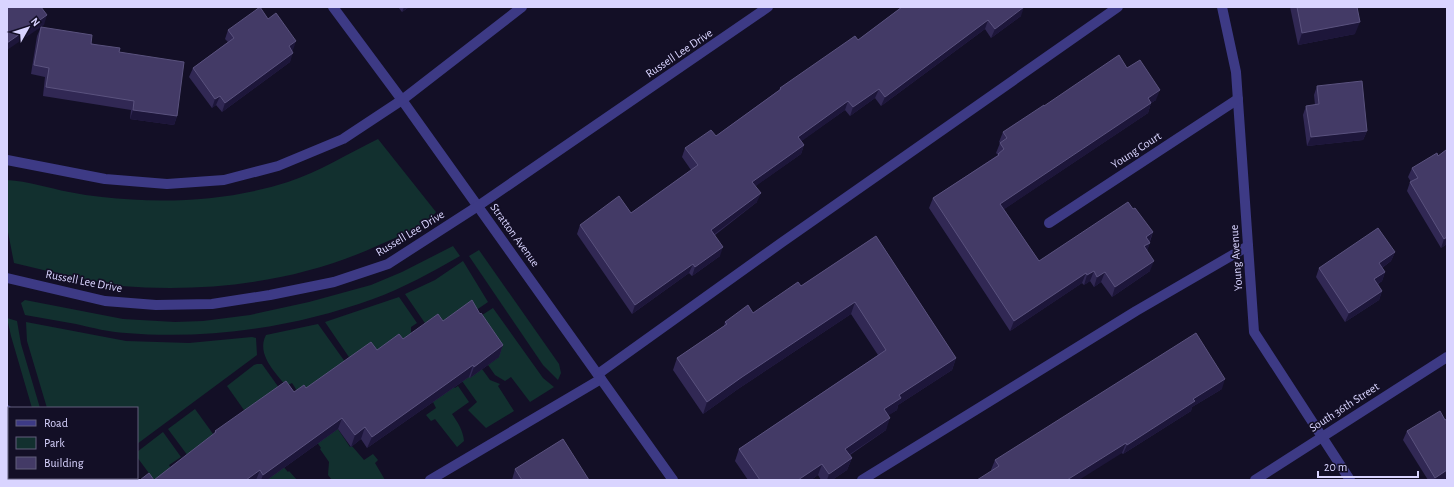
<svg xmlns="http://www.w3.org/2000/svg" width="1454" height="487" viewBox="0 0 1454 487" font-family="'Alegreya Sans',sans-serif">
<style>
.green{fill:#12302f}
.lines{fill:none;stroke-linecap:round;stroke-linejoin:round}
.minor{stroke:#3d3a85;stroke-width:10}
.wall{fill:#312854}
.shaded-wall{fill:#1d163a}
.building{fill:#433a66;stroke:#5a527e}
.labels{text-anchor:middle;dominant-baseline:central;stroke-width:3.5;stroke-linejoin:round;paint-order:stroke}
.street-label{font-size:12px;fill:#d9d4ff;stroke:#130f26}
</style>
<rect width="100%" height="100%" fill="#130f26"/>
<g class="green">
<path d="M 378,139 L 436,212 C 423,228 397,237 379,245 C 299,282 208,293 121,286 C 109,285 97,281 85,279 C 61,274 38,269 14,263 L 7,227 L 7,180 C 28,181 48,188 69,192 C 80,194 91,196 102,197 C 164,204 229,201 288,182 C 319,172 349,153 378,139 Z"/>
<path d="M 453,246 L 460,256 C 432,272 403,288 373,299 C 296,327 209,340 126,333 C 109,332 93,328 76,324 C 59,321 42,318 25,315 L 21,303 L 25,300 L 123,319 L 175,322 L 203,321 L 250,315 L 309,302 L 371,285 L 402,272 Z"/>
<polygon points="479,250 559,364 561,373 558,380 543,365 469,256"/>
<polygon points="463,261 488,302 469,315 429,329 405,294 435,280"/>
<path d="M 399,297 L 417,323 L 411,327 L 411,333 L 449,382 L 455,388 L 458,386 L 469,402 L 452,414 C 458,423 463,430 464,441 L 457,447 L 435,419 L 431,421 L 426,415 L 436,408 L 428,392 L 353,363 L 325,322 Z"/>
<polygon points="493,308 543,378 554,387 530,402 511,377 505,381 495,375 488,365 499,357 479,317"/>
<polygon points="7,318 17,321 21,344 40,408 32,408 11,336"/>
<polygon points="26,322 126,341 189,343 252,337 256,338 257,355 137,444 137,408 47,408 27,341"/>
<path d="M 318,324 L 348,366 L 319,401 L 350,447 L 352,446 L 364,460 L 373,454 L 378,460 L 375,463 L 385,480 L 332,480 L 328,475 L 329,462 L 320,449 L 321,448 C 307,429 306,402 292,383 L 286,386 C 275,372 256,354 266,335 Z"/>
<polygon points="257,364 262,364 282,392 251,420 227,386 254,365"/>
<polygon points="482,369 490,380 500,384 498,386 514,411 486,428 468,410 477,402 462,381 468,376"/>
<polygon points="195,409 216,438 191,460 168,429"/>
<polygon points="163,432 181,457 169,465 173,472 154,480 137,457 137,452"/>
<polygon points="280,463 288,472 289,471 297,480 268,480 264,474"/>
</g>
<g class="lines">
<g class="minor">
<polyline points="333,7 402,100 673,480"/>
<polyline points="1222,7 1236,72 1254,332 1350,480"/>
<polyline points="7,160 105,179 167,184 224,180 278,166 343,139 402,100 522,7"/>
<polyline points="1049,223 1238,99"/>
<polyline points="7,278 105,301 156,305 212,304 270,295 334,282 388,264 478,206 768,7"/>
<polyline points="598,374 781,243 1118,7"/>
<polyline points="7,410 9,417"/>
<polyline points="27,478 28,480"/>
<polyline points="430,480 601,379"/>
<polyline points="862,480 1136,311 1248,246"/>
<polyline points="1255,480 1447,357"/>
</g>
</g>
<g class="wall">
<polygon points="398,7 409,7 402,12"/>
<polygon points="902,7 1021,16 991,38 985,29 881,106 875,98 850,116 845,110 801,141 804,145 801,154 755,186 757,202 715,235 720,256 692,276 689,273 632,314 577,234 580,225 631,213 691,170 682,157 685,148 716,136 779,90 780,88 858,40"/>
<polygon points="1290,7 1357,7 1355,34 1298,45"/>
<polygon points="41,27 119,52 177,116 174,125 130,119 131,110 43,96 45,77 31,74 37,36"/>
<polygon points="228,30 293,50 292,51 290,62 222,112 216,105 212,108 189,77 193,68 228,42 225,39"/>
<polygon points="1127,68 1156,100 1151,103 1148,113 1004,209 1039,261 1133,209 1153,232 1147,251 1150,271 1112,297 1101,282 1094,287 1090,281 1084,285 1082,283 1010,331 929,208 933,198 998,155 996,153 1000,143 999,142 1003,132 1044,106"/>
<polygon points="1317,86 1367,131 1363,140 1307,146 1303,115 1306,106 1315,105 1314,95"/>
<polygon points="1447,152 1447,244 1441,248 1407,191 1410,182 1411,182 1408,177 1412,168"/>
<polygon points="876,236 956,358 952,370 898,405 897,410 888,415 886,430 850,455 852,458 847,470 832,480 821,480 818,475 811,480 748,480 735,461 739,449 878,355 851,314 738,389 703,414 673,370 677,358 724,326 725,322 753,313 801,286"/>
<polygon points="1395,252 1391,261 1382,268 1385,272 1382,281 1378,284 1382,291 1379,300 1345,322 1316,277 1319,268"/>
<polygon points="480,314 503,345 499,357 470,378 469,377 367,448 361,439 351,447 338,429 267,480 140,480 154,480 214,434 215,431 294,392 306,388 377,350 443,321"/>
<polygon points="1222,389 1192,407 1191,411 1123,454 1122,453 992,471 991,470 995,460"/>
<polygon points="1447,419 1447,477 1443,480 1428,480 1403,440 1407,431"/>
<polygon points="515,469 589,480 512,480"/>
</g>
<g class="shaded-wall">
<polygon points="404,7 409,7 402,12"/>
<polygon points="1024,7 1021,16 991,38 995,29"/>
<polygon points="47,15 44,25 7,50 7,43"/>
<polygon points="988,20 985,29 881,106 885,97"/>
<polygon points="1360,22 1355,34 1298,45 1302,33"/>
<polygon points="296,41 293,50 286,55 289,46"/>
<polygon points="293,53 290,62 222,112 225,103"/>
<polygon points="879,89 875,98 850,116 853,107"/>
<polygon points="1160,90 1156,100 1151,103 1148,113 997,214 1000,204"/>
<polygon points="220,96 216,105 212,108 215,99"/>
<polygon points="848,101 845,110 795,146 798,137"/>
<polygon points="133,110 177,116 174,125 130,119"/>
<polygon points="1367,131 1363,140 1307,146 1311,137"/>
<polygon points="804,145 801,154 749,191 752,182"/>
<polygon points="761,193 757,202 708,239 711,230"/>
<polygon points="1153,232 1149,242 1146,237"/>
<polygon points="1447,237 1447,244 1441,248 1444,239"/>
<polygon points="1150,243 1146,253 1144,246"/>
<polygon points="723,247 720,256 692,276 695,267"/>
<polygon points="1395,252 1391,261 1376,272 1379,263"/>
<polygon points="1154,261 1150,271 1112,297 1115,287"/>
<polygon points="693,264 689,273 632,314 635,305"/>
<polygon points="1094,271 1090,281 1084,285 1087,275"/>
<polygon points="1105,272 1101,282 1094,287 1097,277"/>
<polygon points="1385,272 1382,281 1371,288 1374,279"/>
<polygon points="1086,273 1082,283 1010,331 1014,321"/>
<polygon points="1382,291 1379,300 1345,322 1349,313"/>
<polygon points="855,302 851,314 738,389 703,414 707,402 742,377"/>
<polygon points="503,345 499,357 470,378 474,367"/>
<polygon points="956,358 952,370 898,405 897,410 880,421 884,409 899,395"/>
<polygon points="473,365 469,377 367,448 372,437"/>
<polygon points="1225,379 1222,389 1192,407 1191,411 1123,454 1127,445 1193,399"/>
<polygon points="342,418 338,429 267,480 261,480 263,475"/>
<polygon points="890,418 886,430 841,460 845,449"/>
<polygon points="365,427 361,439 351,447 355,435"/>
<polygon points="1126,443 1122,453 1079,480 1067,480"/>
<polygon points="852,458 847,470 832,480 827,480 829,474"/>
<polygon points="822,464 818,475 811,480 798,480"/>
<polygon points="260,470 256,480 246,480"/>
<polygon points="1447,470 1447,477 1443,480 1434,480 1435,478"/>
</g>
<g class="building">
<polygon points="7,7 41,7 47,15 7,43"/>
<polygon points="260,7 268,19 276,13 296,41 289,46 293,53 225,103 220,96 215,99 193,68 234,38 228,30"/>
<polygon points="902,7 1024,7 995,29 988,20 885,97 879,89 853,107 848,101 798,137 804,145 752,182 761,193 711,230 723,247 695,267 693,264 635,305 580,225 619,196 631,213 698,165 685,148 711,130 716,136 781,89 780,88 855,36 858,40"/>
<polygon points="1297,7 1357,7 1360,22 1302,33"/>
<polygon points="41,27 92,35 91,44 120,48 119,52 184,62 177,116 133,110 134,101 46,87 49,68 34,65"/>
<polygon points="1119,55 1127,68 1140,60 1160,90 1148,98 1151,103 1000,204 1039,261 1128,202 1133,209 1135,208 1153,232 1146,237 1150,243 1144,246 1154,261 1115,287 1105,272 1097,277 1094,271 1087,275 1086,273 1014,321 933,198 999,155 998,154 1004,149 1000,143 1007,138 1003,132 1044,105 1044,106"/>
<polygon points="1362,81 1367,131 1311,137 1306,106 1319,104 1317,86"/>
<polygon points="1446,150 1447,152 1447,237 1444,239 1410,182 1418,178 1412,168 1437,153 1438,156"/>
<polygon points="1378,228 1395,252 1379,263 1385,272 1374,279 1382,291 1349,313 1319,268"/>
<polygon points="876,236 956,358 899,395 901,398 884,409 890,418 845,449 852,458 829,474 822,464 798,480 760,480 739,449 886,350 855,302 742,377 707,402 677,358 727,324 725,322 748,305 753,313 798,282 801,286"/>
<polygon points="472,300 480,314 481,313 503,345 474,367 473,365 372,437 365,427 355,435 342,418 263,475 260,470 246,480 140,480 149,473 154,480 216,432 215,431 286,381 294,392 304,385 306,388 371,342 377,350 399,334 403,339 438,314 443,321"/>
<polygon points="1196,333 1225,379 1193,399 1195,401 1127,445 1126,443 1067,480 977,480 999,466 995,460"/>
<polygon points="1440,411 1445,420 1447,419 1447,470 1435,478 1407,431"/>
<polygon points="563,439 589,480 522,480 515,469"/>
</g>
<g class="labels">
<g class="street-label">
<text transform="translate(679 53) rotate(-34)">Russell Lee Drive</text>
<text transform="translate(1136 150) rotate(-33)">Young Court</text>
<text transform="translate(410 233) rotate(-31)">Russell Lee Drive</text>
<text transform="translate(515 235) rotate(54)">Stratton Avenue</text>
<text transform="translate(1236 258) rotate(-94)">Young Avenue</text>
<text transform="translate(84 281) rotate(11)">Russell Lee Drive</text>
<text transform="translate(1344 407) rotate(-33)">South 36th Street</text>
</g>
</g>
<rect width="1454" height="487" fill="none" stroke="#d9d4ff" stroke-width="16"/>
<rect x="8" y="407" width="130" height="72" fill="#130f26" stroke="#625e7d"/>
<rect x="16" y="420" width="20" height="6" fill="#3d3a85" stroke="#625e7d"/>
<text x="44" y="427" font-size="12" fill="#d9d4ff">Road</text>
<rect x="16" y="437" width="20" height="12" fill="#12302f" stroke="#625e7d"/>
<text x="44" y="447" font-size="12" fill="#d9d4ff">Park</text>
<rect x="16" y="457" width="20" height="12" fill="#433a66" stroke="#625e7d"/>
<text x="44" y="467" font-size="12" fill="#d9d4ff">Building</text>
<g transform="translate(28 28) rotate(51)" stroke="#130f26" stroke-width="3" paint-order="stroke">
<path d="M0-3L7 15L0 10L-7 15Z" fill="#d9d4ff"/>
<text y="-6" font-size="11" font-weight="bold" text-anchor="middle" fill="#d9d4ff">N</text>
</g>
<path d="M1318 471v6h100v-6" fill="none" stroke="#d9d4ff" stroke-width="2"/>
<text x="1324" y="471" font-size="12" fill="#d9d4ff" stroke="#130f26" stroke-width="3" paint-order="stroke">20 m</text>
</svg>
